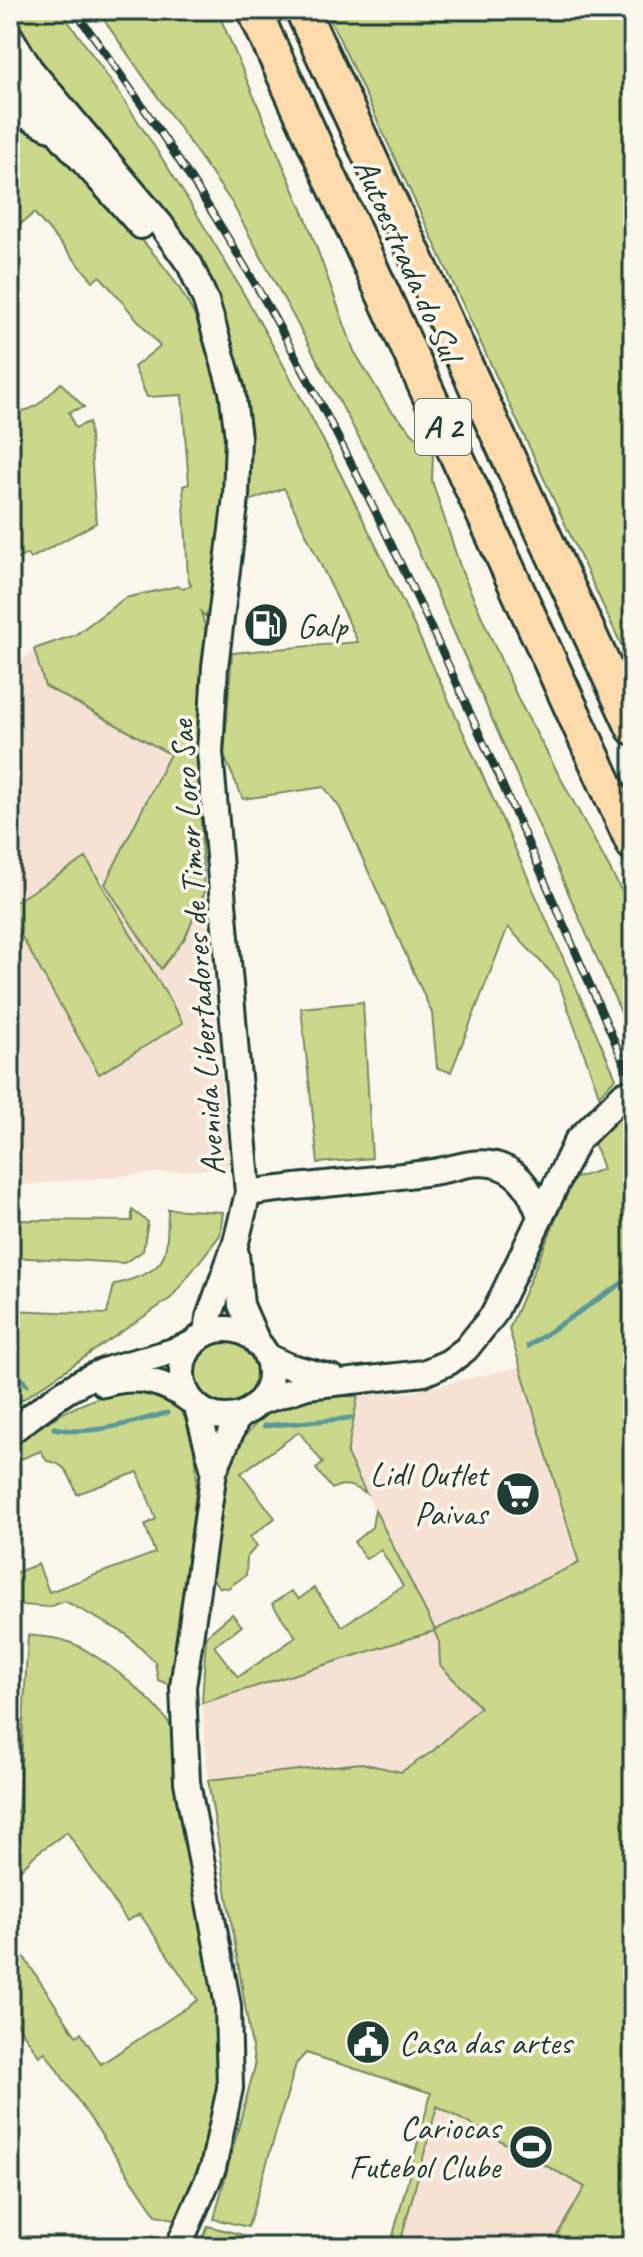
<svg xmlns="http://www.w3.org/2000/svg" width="643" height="2257" viewBox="0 0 643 2257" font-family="Caveat,sans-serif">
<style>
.built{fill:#f6e2d5}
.green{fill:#cbd88b;stroke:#758a60;stroke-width:2}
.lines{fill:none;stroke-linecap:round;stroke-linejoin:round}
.stream{stroke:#5c9899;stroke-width:5}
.secondary-casing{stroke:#1f3d34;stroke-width:30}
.highway-casing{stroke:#1f3d34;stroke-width:38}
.secondary{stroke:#fbf7ec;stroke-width:24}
.highway{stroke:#fedbac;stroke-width:32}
.rail-casing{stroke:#1f3d34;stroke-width:8}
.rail{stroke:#fbf7ec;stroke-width:5;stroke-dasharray:15;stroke-linecap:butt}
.labels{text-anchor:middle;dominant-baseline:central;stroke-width:7;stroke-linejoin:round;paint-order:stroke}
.shield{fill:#fbf7ec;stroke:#61756b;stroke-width:2}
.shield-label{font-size:32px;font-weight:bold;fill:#1f3d34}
.street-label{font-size:34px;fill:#1f3d34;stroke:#fbf7ec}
.poi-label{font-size:34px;fill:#1f3d34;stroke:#fbf7ec;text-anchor:start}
</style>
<rect width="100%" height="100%" fill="#fbf7ec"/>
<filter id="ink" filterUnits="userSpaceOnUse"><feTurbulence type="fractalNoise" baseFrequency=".0125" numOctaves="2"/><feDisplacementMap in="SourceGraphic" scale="16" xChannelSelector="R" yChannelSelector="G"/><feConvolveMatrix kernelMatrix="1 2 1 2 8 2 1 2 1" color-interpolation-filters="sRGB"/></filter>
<g filter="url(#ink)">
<g class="built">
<polygon points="188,597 206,630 197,725 204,894 229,1167 10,1186 10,672 34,649"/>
<polygon points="521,1366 579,1563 435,1630 439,1642 440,1665 480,1708 433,1751 401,1772 361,1763 208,1780 202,1703 434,1630 347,1454 358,1396 415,1391"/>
<polygon points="436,2106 585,2187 550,2247 399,2247"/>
</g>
<g class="green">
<path d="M 10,10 L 60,10 C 300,333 454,712 616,1078 L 599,1095 L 558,980 L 508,927 L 451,1072 L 437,1068 L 432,1013 L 340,808 L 324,787 L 243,799 L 224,756 L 232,653 L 358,642 L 284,488 L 246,502 L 248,413 L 230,350 L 206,284 L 25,47 Z"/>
<polygon points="97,10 217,10 307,221 354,351 388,407 433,455 432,481 462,572 519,701 633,912 633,1040 410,532 232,203"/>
<polygon points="326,10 633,10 633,670"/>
<path d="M 10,122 C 23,127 37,131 49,138 C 65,147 100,194 115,210 C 141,239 168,267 187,301 C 244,400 223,516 213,624 L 201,612 L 206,630 L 197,725 L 204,894 L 185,938 L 161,969 L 105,884 L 170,754 L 45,686 L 34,649 L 75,635 L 125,598 L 178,586 L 181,588 L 191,586 L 188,577 L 183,486 L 189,484 L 182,395 L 147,397 L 134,367 L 160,346 L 100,276 L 93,281 L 34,213 L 10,233 Z"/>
<path d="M 61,383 L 84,407 L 69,412 L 75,428 L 89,422 L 96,523 L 30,559 L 27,554 L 10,563 L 10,410 C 33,416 45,398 61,383 Z"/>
<polygon points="86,858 183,1023 99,1074 10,916 10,905"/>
<polygon points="363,1002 372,1158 318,1163 301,1008"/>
<polygon points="625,1109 633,1126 633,2247 550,2247 585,2187 437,2106 399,2247 390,2247 431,2093 306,2053 296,2064 248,2227 214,2219 255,2066 208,1780 361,1763 401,1772 433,1751 480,1707 440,1665 439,1642 434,1631 202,1703 206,1636 232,1614 242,1626 214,1646 238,1677 296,1637 272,1604 291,1591 299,1599 314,1588 342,1626 403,1586 381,1550 366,1559 354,1542 372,1527 375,1510 435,1630 579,1563 509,1329 573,1179 603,1169 592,1136"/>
<path d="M 168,1209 L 223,1212 L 220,1235 L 171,1298 L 10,1408 L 10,1310 L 107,1314 L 114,1285 C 168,1269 167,1263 168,1209 Z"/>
<polygon points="132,1210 148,1222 143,1251 124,1263 10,1257 10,1220 132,1221"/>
<circle cx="224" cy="1373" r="35"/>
<path d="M 121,1391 C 132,1392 149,1389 159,1393 C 195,1410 198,1457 196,1490 L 175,1679 L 168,1684 L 158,1680 L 155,1662 L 126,1634 L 65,1601 L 49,1607 L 10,1604 L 10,1575 L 38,1564 L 49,1592 L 155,1553 L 145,1525 L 156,1519 L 138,1472 L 77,1494 C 70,1477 67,1463 47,1461 L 41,1451 L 10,1463 L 10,1445 C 47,1422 78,1401 121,1391 Z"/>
<path d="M 358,1396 L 347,1454 L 366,1493 C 354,1487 344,1481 332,1489 L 316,1469 L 323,1463 L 299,1432 L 241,1473 L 275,1518 L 250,1537 L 257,1546 L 247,1557 L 246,1575 L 228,1588 L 219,1587 L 212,1578 L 229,1462 C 237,1441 272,1402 295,1398 C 314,1394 338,1397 358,1396 Z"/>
<path d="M 28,1635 C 40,1637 54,1637 66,1641 C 96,1650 163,1705 175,1734 L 213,1976 L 218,2059 L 215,2109 L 200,2170 L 179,2220 L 156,2215 L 45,2052 L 39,2056 L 10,2013 L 10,1958 L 20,1951 L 76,2036 L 81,2033 L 101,2064 L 198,2000 L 140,1914 L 127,1921 L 67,1832 L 36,1854 L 10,1880 L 10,1809 L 18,1812 Z"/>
<polygon points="208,2226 243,2235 240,2247 198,2247"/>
</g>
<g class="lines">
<g class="stream">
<polyline points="528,1346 633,1276"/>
<polyline points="10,1364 27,1385"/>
<polyline points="264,1426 351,1418"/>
<path d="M 54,1428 C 91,1437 131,1422 167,1413"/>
</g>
<g class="secondary-casing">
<g id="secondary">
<polyline points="10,36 30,69 161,225 190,265 206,301 232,391 238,437 236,497 215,667 210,752 248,1193 236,1242 209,1317 207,1333"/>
<polyline points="10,71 64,140 141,226"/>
<polyline points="10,113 26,116 48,127"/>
<path d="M 248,1193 C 309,1184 371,1181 432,1172 C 455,1169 477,1158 499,1166 C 523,1174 532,1194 540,1216"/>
<polyline points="236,1254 241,1305 258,1344"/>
<circle cx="226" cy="1373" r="44"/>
<polyline points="266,1356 288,1366 333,1378"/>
<path d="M 104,1384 C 137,1374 164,1381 191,1401"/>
<polyline points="259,1402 307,1386 424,1373 449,1362 466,1349 494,1314 577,1141 624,1094"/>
<polyline points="197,1407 214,1471"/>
<path d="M 10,1432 C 40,1410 69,1385 104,1371 C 133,1360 165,1357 193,1343"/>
<polyline points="178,2247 213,2168 230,2088 228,2006 187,1782 183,1687 214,1471 238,1416"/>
</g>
</g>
<g class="highway-casing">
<g id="highway">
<polyline points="254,10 633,844"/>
<polyline points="302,10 633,728"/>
</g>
</g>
<use href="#secondary" class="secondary"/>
<use href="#highway" class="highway"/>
<g class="rail-casing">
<path id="rail" d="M 74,10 C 153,117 228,231 291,348 C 420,586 525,836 633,1084"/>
</g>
<use href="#rail" class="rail"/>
</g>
</g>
<defs>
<g id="fuel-disc" transform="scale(2.3)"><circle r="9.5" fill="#1f3d34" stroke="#fbf7ec"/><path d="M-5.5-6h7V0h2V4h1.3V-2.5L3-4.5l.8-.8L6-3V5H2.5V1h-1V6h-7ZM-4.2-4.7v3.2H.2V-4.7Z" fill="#fff"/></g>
<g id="supermarket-disc" transform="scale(2.3)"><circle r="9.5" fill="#1f3d34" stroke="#fbf7ec"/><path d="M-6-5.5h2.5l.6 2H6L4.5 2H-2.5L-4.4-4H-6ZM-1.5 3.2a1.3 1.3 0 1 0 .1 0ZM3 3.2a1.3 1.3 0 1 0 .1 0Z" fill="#fff"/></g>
<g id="civic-disc" transform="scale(2.3)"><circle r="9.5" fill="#1f3d34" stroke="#fbf7ec"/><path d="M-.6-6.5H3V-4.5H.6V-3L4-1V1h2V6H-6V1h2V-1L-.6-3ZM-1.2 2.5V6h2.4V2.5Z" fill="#fff"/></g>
<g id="stadium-disc" transform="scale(2.3)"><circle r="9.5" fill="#1f3d34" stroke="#fbf7ec"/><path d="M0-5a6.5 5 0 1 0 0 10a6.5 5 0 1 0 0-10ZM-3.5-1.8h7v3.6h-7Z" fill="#fff"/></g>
</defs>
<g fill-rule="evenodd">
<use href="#fuel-disc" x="266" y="625"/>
<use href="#supermarket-disc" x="518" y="1494"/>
<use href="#civic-disc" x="368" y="2042"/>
<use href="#stadium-disc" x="531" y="2147"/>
</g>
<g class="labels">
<rect class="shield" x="415" y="399" width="56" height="56" rx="6"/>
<g class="shield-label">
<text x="443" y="427">A 2</text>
</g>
<g class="street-label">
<text transform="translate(408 259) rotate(66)">Autoestrada do Sul</text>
<text transform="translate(197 948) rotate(-94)">Avenida Libertadores de Timor Loro Sae</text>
</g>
<g class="poi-label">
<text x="297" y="625">Galp</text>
<text x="487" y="1474" text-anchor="end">Lidl Outlet<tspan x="487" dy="39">Paivas</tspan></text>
<text x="399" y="2042">Casa das artes</text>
<text x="500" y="2127" text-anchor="end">Cariocas<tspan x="500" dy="39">Futebol Clube</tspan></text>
</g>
</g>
<rect width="643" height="2257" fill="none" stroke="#fbf7ec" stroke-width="40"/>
<rect x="20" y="20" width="603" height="2217" fill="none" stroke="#1f3d34" stroke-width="3" filter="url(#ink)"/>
</svg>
